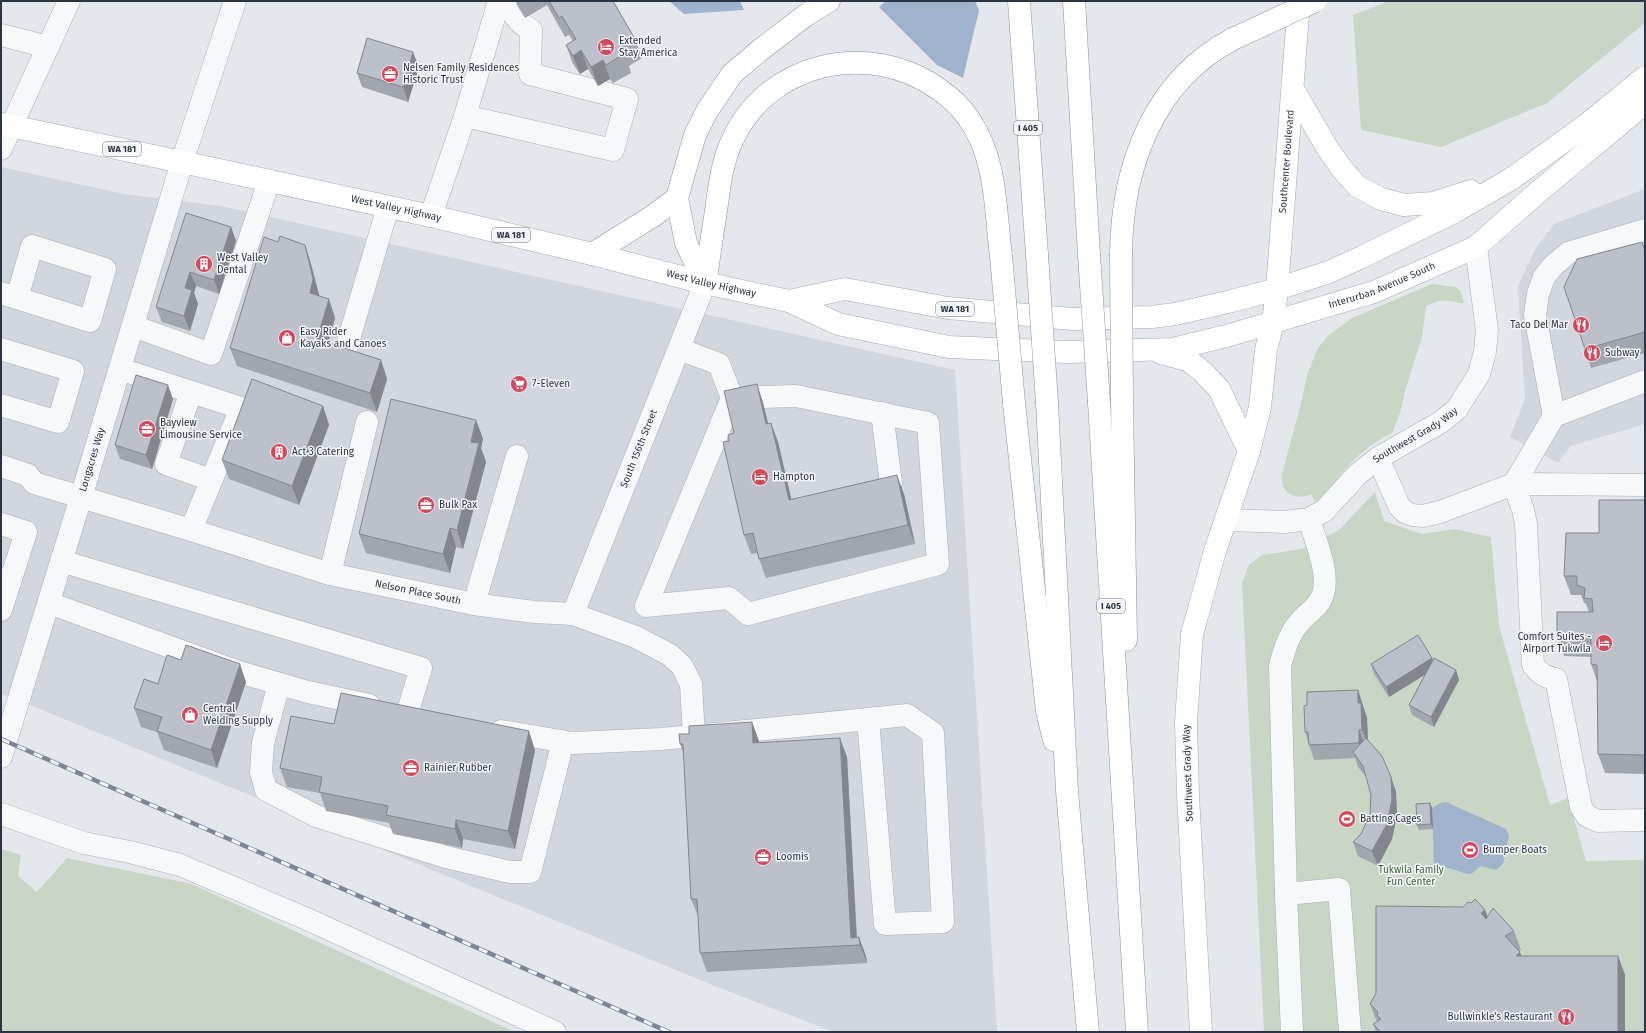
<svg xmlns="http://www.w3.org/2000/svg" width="1646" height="1033" viewBox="0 0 1646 1033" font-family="'Fira Sans',sans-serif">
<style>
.built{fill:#d2d6de}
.green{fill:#c9d6c5}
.water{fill:#9fb4cc}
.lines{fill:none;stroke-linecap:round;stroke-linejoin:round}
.minor-casing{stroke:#a9aeb7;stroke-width:23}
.major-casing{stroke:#a3abb8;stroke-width:23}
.highway-casing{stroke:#8b94a3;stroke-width:23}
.minor{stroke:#f7f8fa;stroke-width:22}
.major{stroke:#fff;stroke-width:22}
.highway{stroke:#fff;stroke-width:22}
.rail-casing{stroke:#7d8696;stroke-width:4.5}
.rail{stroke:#f4f6f9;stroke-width:3;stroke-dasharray:9;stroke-linecap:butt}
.highway-bridge-casing{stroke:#8b94a3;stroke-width:23;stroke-linecap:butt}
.highway-bridge{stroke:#fff;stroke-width:22}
.wall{fill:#a1a5ae}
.shaded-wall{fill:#83868d}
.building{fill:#bbc0ca;stroke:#83868d}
.labels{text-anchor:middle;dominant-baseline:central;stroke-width:3;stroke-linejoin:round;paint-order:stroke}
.shield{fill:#f4f6f9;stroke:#676e7b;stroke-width:1}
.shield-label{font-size:9px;font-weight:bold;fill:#2b3445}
.poi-label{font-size:10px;fill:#2b3445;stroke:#f4f6f9;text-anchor:start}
.street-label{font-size:10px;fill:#2b3445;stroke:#f4f6f9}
.park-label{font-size:10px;fill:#3f6138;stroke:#f4f6f9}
</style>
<rect width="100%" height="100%" fill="#e4e7ec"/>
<g class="built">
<polygon points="1,167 124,194 221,206 955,370 997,1032 834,1032 715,986 1,693"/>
<polygon points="1645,189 1645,424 1571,446 1558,463 1510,437 1525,399 1518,286 1536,248 1554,224"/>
</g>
<g class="green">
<polygon points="1389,1 1645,1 1645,23 1547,103 1441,147 1361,130 1353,15"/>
<path d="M 1432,284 L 1455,287 L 1460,290 L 1464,303 C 1457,304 1454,301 1448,301 C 1440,299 1432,304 1426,306 L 1422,337 L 1405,391 L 1400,413 L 1392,433 C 1375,441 1357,455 1345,470 C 1336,480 1329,492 1318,501 L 1315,502 L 1311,494 C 1294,502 1280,492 1282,474 L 1300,407 L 1308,372 L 1318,348 L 1329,335 L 1352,318 Z"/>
<polygon points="1375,492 1384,521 1422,534 1455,529 1491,537 1499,626 1550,805 1568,798 1586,861 1645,860 1645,1032 1264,1032 1242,583 1249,565 1262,555 1301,549 1339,530"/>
<polygon points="1,849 21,855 18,876 37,892 67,858 192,884 515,1032 1,1032"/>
</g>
<g class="water">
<polygon points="669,1 740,1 744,10 684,14"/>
<polygon points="886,1 975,1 979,10 963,78 937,65 879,7"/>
<polygon points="1446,802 1506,829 1509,836 1503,864 1496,870 1481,866 1471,874 1467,874 1449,868 1434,866 1432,808 1440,803"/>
</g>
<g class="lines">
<g class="minor-casing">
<g id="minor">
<polyline points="1,35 48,47"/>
<path d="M 465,116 L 613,150 L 627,99 L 530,74 L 531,30 C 520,24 510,14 511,1"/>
<polyline points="1,149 69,1"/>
<polyline points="431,216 465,116 499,1"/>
<polyline points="1,293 90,321 105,269 32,246 17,298"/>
<polyline points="133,326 211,354 269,181"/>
<polyline points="1,349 73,371 58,422 1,405"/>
<polyline points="679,349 719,364 732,398 796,396 928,423 938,564 748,614 729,598 646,606 732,398"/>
<polyline points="345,352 388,207"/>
<polyline points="120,369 241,408 191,530"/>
<polyline points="191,392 166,464 211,480"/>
<polyline points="882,413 891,483"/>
<polyline points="1554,416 1535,315 1538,294 1544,277 1553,266 1568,253 1645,230"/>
<polyline points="1378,458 1399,506 1405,512 1412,515 1423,516 1440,512 1514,484 1645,485"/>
<path id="s1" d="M 1,466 L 28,475 L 34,483 L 191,530 L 330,574 L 474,604 L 534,612 L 573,614 L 636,637 L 670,655 L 682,666 L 691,684 L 694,736"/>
<path d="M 1514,484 L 1523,510 L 1526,524 L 1533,665 C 1540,674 1545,677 1556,679 L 1581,807 L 1587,816 L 1598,821 L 1645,820"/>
<polyline points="1514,484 1554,416 1645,381"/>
<path id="s2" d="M 1227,520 L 1285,522 L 1309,519 L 1324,511 L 1357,475 L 1378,458 L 1441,422 L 1457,409 L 1479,374 L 1485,352 L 1487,330 L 1476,247"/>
<polyline points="1,524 26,532 10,582"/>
<polyline points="61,561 421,668 407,714"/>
<polyline points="330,574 367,422"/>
<polyline points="1,579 10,582 1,610"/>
<polyline points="49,603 239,672 308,692 369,705"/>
<polyline points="474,604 517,456"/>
<path id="s3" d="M 573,614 L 705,283"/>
<polyline points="279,684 263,743 261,772 266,790 316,816 446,857 510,872 530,872 563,742"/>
<polyline points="501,731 573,743 661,739 819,724 907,715 933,733 943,922 885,924 868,719"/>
<path id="s4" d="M 1,757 L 85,484 L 182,162 L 235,1"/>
<polyline points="1,814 84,843 130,852 180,865 307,919 555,1032"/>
<polyline points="1286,894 1339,889 1350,1032"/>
<path d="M 1292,1032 L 1286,894 L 1280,666 C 1284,651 1288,636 1298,624 C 1306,613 1319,608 1323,594 C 1330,573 1315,540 1309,519"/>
</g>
</g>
<g class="major-casing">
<g id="major">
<polyline points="1293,89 1328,149 1342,169 1357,186 1381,199 1404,205 1433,203 1471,191"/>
<path id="s5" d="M 1,124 L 182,162 L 431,216 L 592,254 L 705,283 L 789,301 L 838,324 L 949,347 L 1068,352 L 1173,349 L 1230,335 L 1374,292 L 1476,247 L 1537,193 L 1645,103"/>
<polyline points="789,301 845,289 948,308 1072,319 1152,317 1175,314 1232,301 1277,289 1329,272 1362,257 1456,211 1511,179 1585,126 1645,77"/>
<polyline points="1161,353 1188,360 1203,372 1219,389 1249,451"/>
<path id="s6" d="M 1201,1032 L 1188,795 L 1186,722 L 1192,634 L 1215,551 L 1249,451 L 1260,407 L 1266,350 L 1273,322 L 1277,289 L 1299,1"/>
</g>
</g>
<g class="highway-casing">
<g id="highway">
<polyline points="1019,1 1037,255"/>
<polyline points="1074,1 1089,255"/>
<polyline points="592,254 653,216 677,198"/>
<path d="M 1121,254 C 1122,169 1152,81 1233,39"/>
<path d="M 705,283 C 709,259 712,235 716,211 C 719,188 722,162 732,141 C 767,62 868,40 937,88 C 949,96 961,107 969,119 C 997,159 995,209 1001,256"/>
<polyline points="705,283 686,243 677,198 695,135 707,111 732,74 759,51 806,15 829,1"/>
<polyline points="1099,402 1137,1032"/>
<polyline points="1122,402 1126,640"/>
<polyline points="1014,403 1047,711 1054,740"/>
<polyline points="1047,403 1067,791 1088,1032"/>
</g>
</g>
<use href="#minor" class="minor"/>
<use href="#major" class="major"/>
<use href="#highway" class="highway"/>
<g class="rail-casing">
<polyline id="rail" points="1,739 669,1032"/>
</g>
<use href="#rail" class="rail"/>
<g class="highway-bridge-casing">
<g id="highway-bridge">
<polyline points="1233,39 1315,1"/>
<polyline points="1121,254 1122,402"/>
<polyline points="1037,255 1047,403"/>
<polyline points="1089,255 1099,402"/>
<polyline points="1001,256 1014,403"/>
</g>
</g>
<use href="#highway-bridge" class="highway-bridge"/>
</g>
<g class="wall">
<polygon points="516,1 613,1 614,4 635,39 642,58 629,66 631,73 613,83 610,79 598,86 588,69 580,74 573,64 566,45 573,41 569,35 565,37 547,5 525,18 517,5"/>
<polygon points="419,67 408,102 362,87 357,73"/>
<polygon points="231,227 236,241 219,294 196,286 194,293 198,304 190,331 162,322 156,307"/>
<polygon points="278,242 305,245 311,264 319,296 335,318 328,343 381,360 387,379 377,412 237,366 230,348"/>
<polygon points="1645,249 1645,353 1591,368 1585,349"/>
<polygon points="757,384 763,403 768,424 778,442 791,499 904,494 915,544 766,578 759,559 758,553 751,554 744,535 729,441 734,433"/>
<polygon points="173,399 152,469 120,459 115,445"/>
<polygon points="323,406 329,425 299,505 229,479 222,460"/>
<polygon points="476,420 483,439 481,448 486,462 463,549 456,547 450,573 366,553 359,534"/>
<polygon points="1645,500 1645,774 1605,773 1598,754 1597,681 1591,664 1591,657 1564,656 1557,637 1589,612 1586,604 1584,603 1581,595 1571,595 1564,576 1599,533"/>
<polygon points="1433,659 1456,670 1459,680 1434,727 1412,715 1409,705 1425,674 1389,697 1374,674 1371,664"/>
<polygon points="246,682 217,768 164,750 157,732 141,727 134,708 158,684"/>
<polygon points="1358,690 1367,718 1368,740 1391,777 1396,792 1397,815 1392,839 1378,866 1358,856 1353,842 1361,834 1370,814 1371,795 1367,778 1358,767 1355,758 1314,760 1305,732 1307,705"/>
<polygon points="752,722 759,742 847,757 857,937 866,956 867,963 707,972 700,953 698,916 691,899 684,755 680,744 689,734"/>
<polygon points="334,724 535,750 515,849 463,839 462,848 393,834 389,823 326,811 320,793 287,787 280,768"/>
<polygon points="1430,803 1432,808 1433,829 1419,830 1417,825"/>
<polygon points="1488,917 1514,931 1521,950 1519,951 1521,956 1618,956 1625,975 1625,1032 1376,1032 1373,1024 1377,1022 1370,1004"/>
</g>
<g class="shaded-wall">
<polygon points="581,50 588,69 580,74 573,56"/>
<polygon points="413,52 419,67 408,102 403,87"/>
<polygon points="603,60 610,79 598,86 591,67"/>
<polygon points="231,227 236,241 219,294 214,280"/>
<polygon points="305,245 311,264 320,298 310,293"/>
<polygon points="190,272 196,286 194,293 198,304 190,331 184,316 185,288"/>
<polygon points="329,299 335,318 324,358 317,339"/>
<polygon points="381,360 387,379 377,412 370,393"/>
<polygon points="757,384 763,403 773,443 766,424"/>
<polygon points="168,385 173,399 152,469 146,455"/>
<polygon points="323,406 329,425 299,505 292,486"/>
<polygon points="476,420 483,439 481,448 486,462 463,549 457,530 471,442"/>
<polygon points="771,423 778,442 796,519 789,500"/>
<polygon points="897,475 904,494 915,544 908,525"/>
<polygon points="450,528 456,547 450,573 443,554"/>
<polygon points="1432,658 1436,668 1389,697 1386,687"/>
<polygon points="240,664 246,682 217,768 211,750"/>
<polygon points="1456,670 1459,680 1434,727 1431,717"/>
<polygon points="1358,690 1367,718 1368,744 1362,729 1358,703"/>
<polygon points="752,722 759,741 760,761 753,743"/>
<polygon points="1359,730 1364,744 1365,758 1359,743"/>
<polygon points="529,731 535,750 515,849 508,831"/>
<polygon points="840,738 847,757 857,945 851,938"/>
<polygon points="1391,777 1396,792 1397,815 1392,839 1378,866 1372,851"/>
<polygon points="1430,803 1432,808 1433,829 1431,824"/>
<polygon points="456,820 463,839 462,848 455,829"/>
<polygon points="1485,910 1492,928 1481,913"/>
<polygon points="859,937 866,956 867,963 860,945"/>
<polygon points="1520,952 1527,970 1516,956"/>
<polygon points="1618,956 1625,975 1625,1032 1618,1032"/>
</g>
<g class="building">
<polygon points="549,1 613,1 635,39 621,48 624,54 606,65 603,60 591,67 581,50 573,56 566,45 576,39 562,16 559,18"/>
<polygon points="367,38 413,52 403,87 357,73"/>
<polygon points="186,213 231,227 214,280 190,272 185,288 192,290 184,316 156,307"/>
<polygon points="280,236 305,245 313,279 310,293 329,299 317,339 381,360 370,393 230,348 264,237 278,242"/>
<polygon points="1642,242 1645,251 1645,332 1585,349 1564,287 1577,259"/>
<polygon points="136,375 168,385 146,455 115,445"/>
<polygon points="252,379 323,406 292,486 222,460"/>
<polygon points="757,384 766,424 771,423 789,500 897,475 908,525 759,559 753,533 744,535 723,442 729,441 728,435 734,433 724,391"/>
<polygon points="391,399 476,420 471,442 479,443 457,530 450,528 443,554 359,534"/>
<polygon points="1599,500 1645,500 1645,755 1598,754 1597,665 1591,664 1591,639 1557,637 1557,612 1593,612 1592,599 1584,598 1585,588 1577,585 1577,576 1564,576 1566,533 1599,533"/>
<polygon points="1418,635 1432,658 1386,687 1371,664"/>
<polygon points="186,645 240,664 211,750 157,731 162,717 134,708 144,679 158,684 167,655 181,660"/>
<polygon points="1434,658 1456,670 1431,717 1409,705"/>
<polygon points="1358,690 1358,703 1361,703 1362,729 1359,730 1359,743 1309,745 1308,732 1305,732 1304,706 1307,705 1307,692"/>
<polygon points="341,693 529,731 508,831 456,820 455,829 386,815 388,806 319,792 322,777 280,768 291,716 334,724"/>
<polygon points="752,722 753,743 840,738 851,938 859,937 860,945 700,953 697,899 691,899 683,744 680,744 679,734 689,734 689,726"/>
<polygon points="1366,738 1382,756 1391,777 1392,800 1387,824 1372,851 1353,842 1361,834 1370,814 1371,795 1363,766 1353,752"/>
<polygon points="1430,803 1431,824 1417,825 1416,804"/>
<polygon points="1475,899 1485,910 1481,913 1486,919 1493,908 1514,931 1505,936 1520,952 1516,956 1618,956 1618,1032 1381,1032 1373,1024 1381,1019 1377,1015 1378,1012 1370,1004 1376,993 1376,906 1463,907 1468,902 1471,903"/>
</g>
<defs>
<g id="hotel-disc" transform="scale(0.9)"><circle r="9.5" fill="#d1495b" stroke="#f4f6f9"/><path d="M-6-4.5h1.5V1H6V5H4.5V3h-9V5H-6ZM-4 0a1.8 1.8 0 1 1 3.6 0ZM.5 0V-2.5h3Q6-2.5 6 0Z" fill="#fff"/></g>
<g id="office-disc" transform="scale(0.9)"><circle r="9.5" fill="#d1495b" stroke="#f4f6f9"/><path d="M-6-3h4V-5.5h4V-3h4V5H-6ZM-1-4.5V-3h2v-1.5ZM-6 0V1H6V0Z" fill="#fff"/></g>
<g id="building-disc" transform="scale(0.9)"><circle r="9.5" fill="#d1495b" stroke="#f4f6f9"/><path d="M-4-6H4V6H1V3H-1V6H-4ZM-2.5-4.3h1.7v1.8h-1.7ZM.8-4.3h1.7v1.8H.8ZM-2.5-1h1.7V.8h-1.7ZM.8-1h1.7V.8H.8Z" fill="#fff"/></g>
<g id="restaurant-disc" transform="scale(0.9)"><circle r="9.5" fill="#d1495b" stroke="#f4f6f9"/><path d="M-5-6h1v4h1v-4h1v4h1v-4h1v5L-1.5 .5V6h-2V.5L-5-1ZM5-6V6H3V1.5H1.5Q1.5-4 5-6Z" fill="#fff"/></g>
<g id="shop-disc" transform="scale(0.9)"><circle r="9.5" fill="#d1495b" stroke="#f4f6f9"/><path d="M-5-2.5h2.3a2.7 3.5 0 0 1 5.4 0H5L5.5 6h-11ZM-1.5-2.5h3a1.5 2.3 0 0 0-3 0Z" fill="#fff"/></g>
<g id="supermarket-disc" transform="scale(0.9)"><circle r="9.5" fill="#d1495b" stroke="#f4f6f9"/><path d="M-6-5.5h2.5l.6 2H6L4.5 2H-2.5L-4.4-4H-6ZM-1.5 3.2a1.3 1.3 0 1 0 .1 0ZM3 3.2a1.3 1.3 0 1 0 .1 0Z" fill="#fff"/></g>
<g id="stadium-disc" transform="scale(0.9)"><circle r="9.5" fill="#d1495b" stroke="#f4f6f9"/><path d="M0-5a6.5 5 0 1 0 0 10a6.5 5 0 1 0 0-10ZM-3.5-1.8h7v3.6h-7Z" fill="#fff"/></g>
</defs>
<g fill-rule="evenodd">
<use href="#hotel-disc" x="606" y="47"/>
<use href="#office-disc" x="390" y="74"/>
<use href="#building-disc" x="204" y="264"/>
<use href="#restaurant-disc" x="1581" y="325"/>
<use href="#shop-disc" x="287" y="338"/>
<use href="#restaurant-disc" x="1592" y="353"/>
<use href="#supermarket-disc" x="519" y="384"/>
<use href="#office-disc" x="147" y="429"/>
<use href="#building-disc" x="279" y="452"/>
<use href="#hotel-disc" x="760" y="477"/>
<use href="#office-disc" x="426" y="505"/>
<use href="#hotel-disc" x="1604" y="643"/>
<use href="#shop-disc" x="190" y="715"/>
<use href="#office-disc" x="411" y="768"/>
<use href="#stadium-disc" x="1347" y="819"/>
<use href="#stadium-disc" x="1470" y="850"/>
<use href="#office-disc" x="763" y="857"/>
<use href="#restaurant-disc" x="1566" y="1017"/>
</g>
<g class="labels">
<g class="shield">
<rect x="1014" y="121" width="28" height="14" rx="3"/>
<rect x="103" y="142" width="38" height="14" rx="3"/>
<rect x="492" y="228" width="38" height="14" rx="3"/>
<rect x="936" y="302" width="38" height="14" rx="3"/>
<rect x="1097" y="599" width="28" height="14" rx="3"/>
</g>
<g class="shield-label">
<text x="1028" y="128">I 405</text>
<text x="122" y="149">WA 181</text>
<text x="511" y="235">WA 181</text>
<text x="955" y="309">WA 181</text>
<text x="1111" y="606">I 405</text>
</g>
<g class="poi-label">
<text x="619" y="41">Extended<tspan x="619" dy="12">Stay America</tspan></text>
<text x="403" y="68">Nelsen Family Residences<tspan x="403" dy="12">Historic Trust</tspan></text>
<text x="217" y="258">West Valley<tspan x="217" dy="12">Dental</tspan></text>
<text x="1568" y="325" text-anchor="end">Taco Del Mar</text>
<text x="300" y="332">Easy Rider<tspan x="300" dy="12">Kayaks and Canoes</tspan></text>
<text x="1605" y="353">Subway</text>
<text x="532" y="384">7-Eleven</text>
<text x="160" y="423">Bayview<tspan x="160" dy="12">Limousine Service</tspan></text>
<text x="292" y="452">Act 3 Catering</text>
<text x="773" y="477">Hampton</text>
<text x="439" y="505">Bulk Pax</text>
<text x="1591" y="637" text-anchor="end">Comfort Suites -<tspan x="1591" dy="12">Airport Tukwila</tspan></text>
<text x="203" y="709">Central<tspan x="203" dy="12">Welding Supply</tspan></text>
<text x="424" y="768">Rainier Rubber</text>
<text x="1360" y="819">Batting Cages</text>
<text x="1483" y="850">Bumper Boats</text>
<text x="776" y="857">Loomis</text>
<text x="1553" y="1017" text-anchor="end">Bullwinkle's Restaurant</text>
</g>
<g class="street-label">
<text stroke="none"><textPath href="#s6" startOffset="883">Southcenter Boulevard</textPath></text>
<text stroke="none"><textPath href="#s5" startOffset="404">West Valley Highway</textPath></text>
<text stroke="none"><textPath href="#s5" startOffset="728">West Valley Highway</textPath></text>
<text stroke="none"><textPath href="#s5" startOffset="1418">Interurban Avenue South</textPath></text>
<text stroke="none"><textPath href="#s2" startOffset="219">Southwest Grady Way</textPath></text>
<text stroke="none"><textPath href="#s3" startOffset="178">South 156th Street</textPath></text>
<text stroke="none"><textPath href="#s4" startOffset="311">Longacres Way</textPath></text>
<text stroke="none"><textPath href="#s1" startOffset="438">Nelson Place South</textPath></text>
<text transform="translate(1188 773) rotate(-92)">Southwest Grady Way</text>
</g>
<g class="park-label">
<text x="1411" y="870">Tukwila Family<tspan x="1411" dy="12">Fun Center</tspan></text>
</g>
</g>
<rect width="1646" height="1033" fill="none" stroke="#2b3445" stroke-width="4"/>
</svg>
